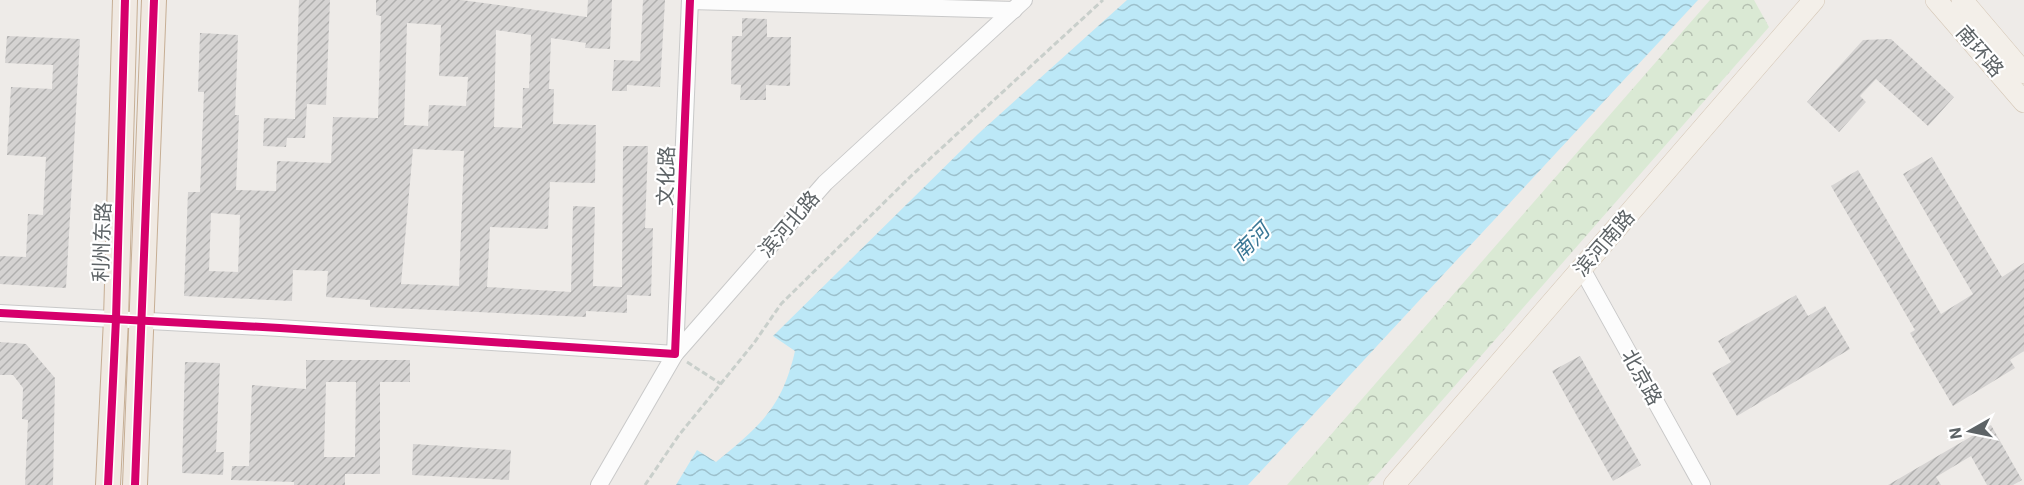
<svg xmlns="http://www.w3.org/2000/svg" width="2024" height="485" viewBox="0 0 2024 485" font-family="Roboto,'Noto Sans SC',sans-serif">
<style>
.forest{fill:url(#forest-crowns)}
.water{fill:url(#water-waves)}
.building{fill:url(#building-hatch);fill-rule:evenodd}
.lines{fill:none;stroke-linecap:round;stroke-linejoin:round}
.minor-casing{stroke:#c9c9c9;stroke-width:18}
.major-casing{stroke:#d5c7b6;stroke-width:22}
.highway-casing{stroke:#c6ae94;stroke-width:26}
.path{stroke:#c9cfcb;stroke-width:3;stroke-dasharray:6 3;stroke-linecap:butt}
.minor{stroke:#fcfcfc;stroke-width:16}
.major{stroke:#f3efe9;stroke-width:21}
.highway{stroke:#f0e9e2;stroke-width:24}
.cycleway-casing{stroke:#fff;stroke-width:11}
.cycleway{stroke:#d6006c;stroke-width:8}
.labels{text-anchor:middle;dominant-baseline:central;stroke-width:4.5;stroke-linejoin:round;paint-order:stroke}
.street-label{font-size:20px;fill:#5d6366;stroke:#fff}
.water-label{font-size:21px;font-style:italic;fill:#3a7796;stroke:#fff}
</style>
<defs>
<pattern id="forest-crowns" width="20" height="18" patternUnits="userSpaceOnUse" patternTransform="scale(1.5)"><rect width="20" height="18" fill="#dae9d4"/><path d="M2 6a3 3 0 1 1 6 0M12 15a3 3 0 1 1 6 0" fill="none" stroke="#b4c0b0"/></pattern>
<pattern id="water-waves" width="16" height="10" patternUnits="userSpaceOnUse" patternTransform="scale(1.5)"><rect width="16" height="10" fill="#bce8f7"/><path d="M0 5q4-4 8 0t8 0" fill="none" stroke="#9cc0cc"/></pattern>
<pattern id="building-hatch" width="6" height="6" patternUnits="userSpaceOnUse" patternTransform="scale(1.5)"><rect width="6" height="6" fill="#d5d3d2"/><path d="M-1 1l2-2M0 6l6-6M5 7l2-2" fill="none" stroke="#b0afae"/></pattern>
</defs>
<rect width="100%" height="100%" fill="#eeebe8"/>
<polygon class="forest" points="1710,0 1754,0 1769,27 1368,485 1287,485"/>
<path class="water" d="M 1127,0 L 1698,0 L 1248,485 L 676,485 L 697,450 L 716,462 C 760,426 782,408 795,351 L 773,336 L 978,134 Z"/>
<g class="building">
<polygon points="299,0 330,0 326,105 307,104 305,138 287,138 286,147 263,146 264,118 295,119"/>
<path d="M 376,0 L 461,0 L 587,17 L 588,0 L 612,0 L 610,49 L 585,48 L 586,43 L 551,38 L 549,89 L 554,89 L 553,124 L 596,125 L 595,183 L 550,182 L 548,229 L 490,227 L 487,287 L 571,292 L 573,206 L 595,207 L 593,286 L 622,287 L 623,146 L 648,146 L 645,228 L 653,228 L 651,296 L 627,295 L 627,313 L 586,311 L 586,317 L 370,307 L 370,300 L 326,297 L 328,271 L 293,270 L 292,301 L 184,296 L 188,192 L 200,192 L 204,92 L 198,92 L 200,33 L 238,35 L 235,115 L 239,115 L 236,190 L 276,191 L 277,161 L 331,163 L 333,117 L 378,118 L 381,16 L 376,15 ZM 407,23 L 441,25 L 439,76 L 468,77 L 466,106 L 429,105 L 428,126 L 404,125 ZM 496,30 L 531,35 L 529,88 L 523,88 L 522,128 L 494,127 ZM 413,149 L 464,151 L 459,286 L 401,284 ZM 211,213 L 240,215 L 238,272 L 209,271 Z"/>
<polygon points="643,0 665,0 660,87 627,85 627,91 612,91 614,60 640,61"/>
<polygon points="742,18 767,19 767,37 791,37 790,86 766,85 766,100 740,100 741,85 731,84 732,36 742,36"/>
<polygon points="7,36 80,39 66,288 0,284 0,256 26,257 28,214 43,215 46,157 7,155 11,87 52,89 53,65 5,63"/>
<polygon points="1891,39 1954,97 1928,126 1876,79 1860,96 1866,102 1839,132 1807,102 1863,40"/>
<polygon points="1932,157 2002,277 2024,263 2024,351 2010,360 2015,368 1953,406 1910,333 1915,330 1831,186 1858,170 1941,314 1973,294 1903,174"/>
<polygon points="1796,295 1808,316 1825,306 1850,349 1737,416 1712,373 1731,362 1718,341"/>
<polygon points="0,342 26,344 55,378 53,485 25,485 28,420 22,419 23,388 13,375 0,375"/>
<polygon points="1580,356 1641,465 1613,481 1552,371"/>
<path d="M 306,360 L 410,360 L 410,382 L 380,382 L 380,474 L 345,474 L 345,485 L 294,485 L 294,482 L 231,480 L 232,466 L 249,466 L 252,385 L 306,389 ZM 326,382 L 356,382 L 355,457 L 324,457 Z"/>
<polygon points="185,362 220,363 216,452 224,452 223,475 182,473"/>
<polygon points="1991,425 2022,480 2013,485 1987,485 1971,456 1936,477 1941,485 1888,485"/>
<polygon points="413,444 511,450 509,480 412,475"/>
</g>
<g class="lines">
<g class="minor-casing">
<g id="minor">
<polyline points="690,1 1014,10"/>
<polyline points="1582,269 1702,485"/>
<polyline points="0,313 280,328 675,354 690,0"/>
<polyline points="599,485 675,354 825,183 1024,0"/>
</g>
</g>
<g class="major-casing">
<g id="major">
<polyline points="1936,0 2024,102"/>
<polyline points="1962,0 2024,73"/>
<polyline points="1394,485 1814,0"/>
</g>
</g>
<g class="highway-casing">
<g id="highway">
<polyline points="108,485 116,319 125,0"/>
<polyline points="135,485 154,0"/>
</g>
</g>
<g class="path">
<polyline points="687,362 721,384"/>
<polyline points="645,485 679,435 754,343 781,304 910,177 1103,0"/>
</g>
<use href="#minor" class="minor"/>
<use href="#major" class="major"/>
<use href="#highway" class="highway"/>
<g class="cycleway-casing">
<g id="cycleway">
<polyline points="0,313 280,328 675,354 690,0"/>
<polyline points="108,485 116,319 125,0"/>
<polyline points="135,485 154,0"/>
</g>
</g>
<use href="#cycleway" class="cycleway"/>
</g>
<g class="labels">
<g class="street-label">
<text transform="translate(1980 51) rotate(49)">南环路</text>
<text transform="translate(666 176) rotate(-88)">文化路</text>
<text transform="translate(789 224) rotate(-49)">滨河北路</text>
<text transform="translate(102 242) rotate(-88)">利州东路</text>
<text transform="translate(1604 243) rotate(-49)">滨河南路</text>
<text transform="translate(1642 377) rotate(61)">北京路</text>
</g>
<g class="water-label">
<text transform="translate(1251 242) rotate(-45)">南河</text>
</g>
</g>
<g transform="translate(1970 431) rotate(261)" stroke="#ffffff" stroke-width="4.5" paint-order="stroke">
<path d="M0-4.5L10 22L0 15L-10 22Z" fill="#5d6366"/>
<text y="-9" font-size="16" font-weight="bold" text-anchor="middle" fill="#5d6366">N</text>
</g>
</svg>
